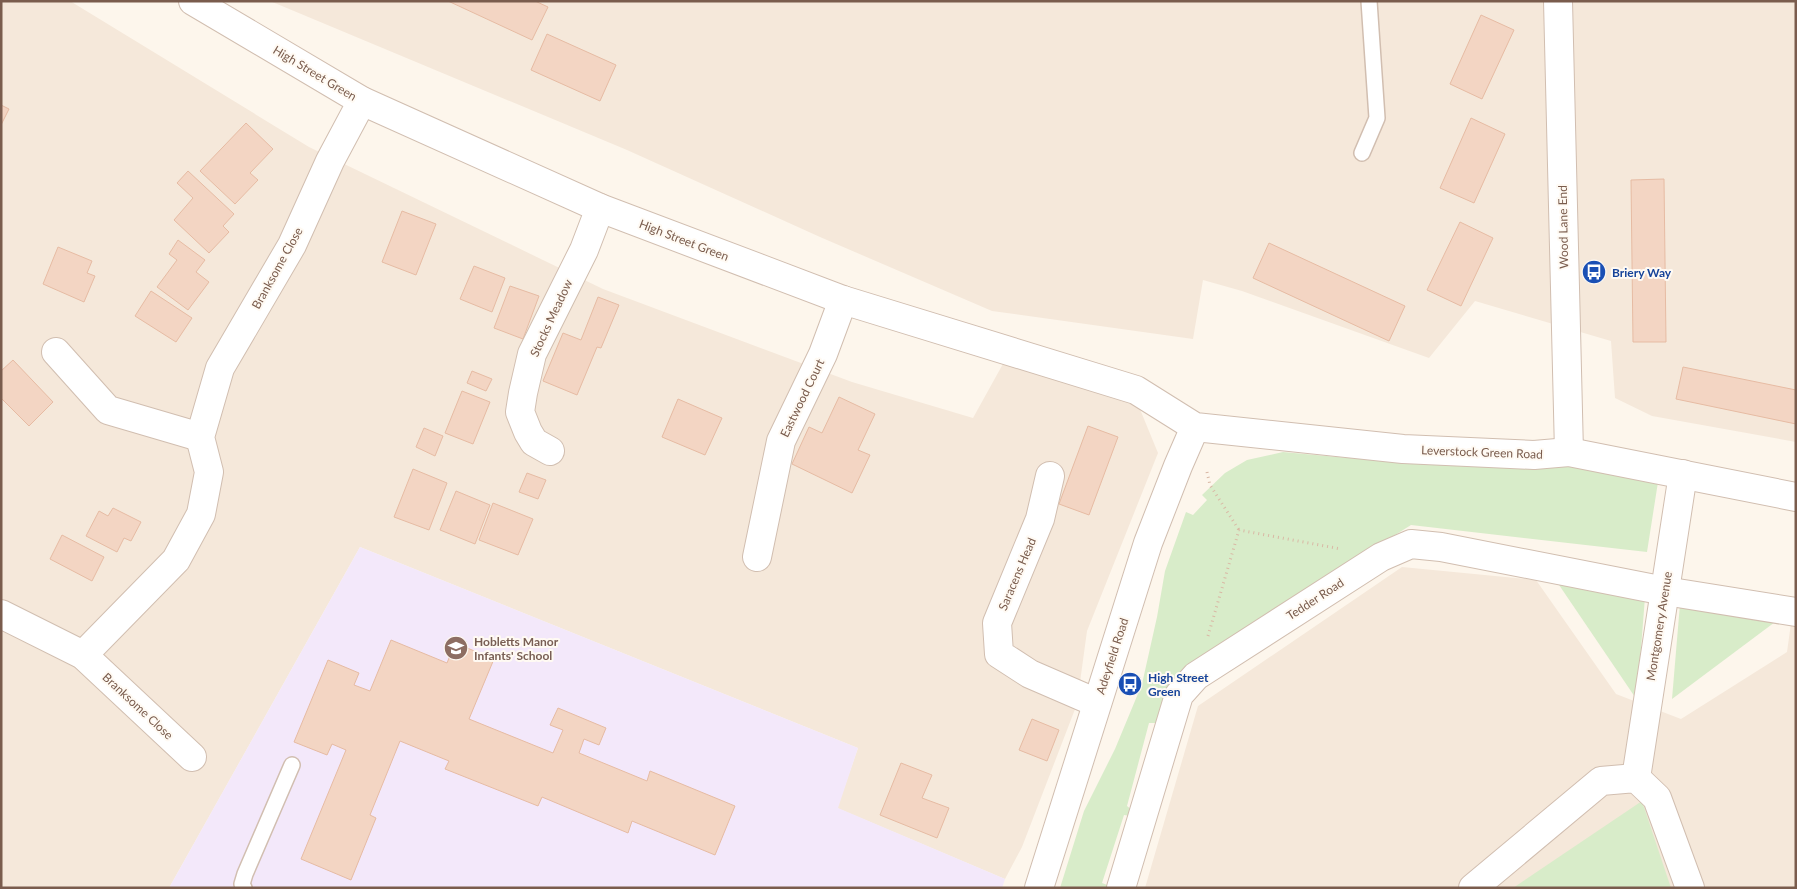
<svg xmlns="http://www.w3.org/2000/svg" width="1797" height="889" viewBox="0 0 1797 889" font-family="Lato,sans-serif">
<style>
.residential{fill:#f5e8da}
.education{fill:#f3e8fa}
.green{fill:#d8ecc9}
.building{fill:#f3d5c3;stroke:#e6bba3}
.lines{fill:none;stroke-linecap:round;stroke-linejoin:round}
.service-casing{stroke:#d1beb0;stroke-width:18}
.minor-casing{stroke:#d1beb0;stroke-width:30}
.tertiary-casing{stroke:#d1beb0;stroke-width:30}
.path{stroke:#d9b8a5;stroke-width:3;stroke-dasharray:1 4;stroke-linecap:butt}
.service{stroke:#fff;stroke-width:15}
.minor{stroke:#fff;stroke-width:28}
.tertiary{stroke:#fff;stroke-width:28}
.labels{text-anchor:middle;dominant-baseline:central;stroke-width:4;stroke-linejoin:round;paint-order:stroke}
.street-label{font-size:12px;fill:#7a5c4d;stroke:#fffaf3}
.transit-label{font-size:12px;font-weight:bold;fill:#164399;stroke:#fffaf3;text-anchor:start}
.education-label{font-size:12px;font-weight:bold;fill:#785e54;stroke:#fffaf3;text-anchor:start}
</style>
<rect width="100%" height="100%" fill="#fdf6ec"/>
<g class="residential">
<polygon points="1,1 70,1 309,147 603,289 852,382 973,418 1004,362 1137,402 1158,453 1087,631 1077,704 1022,847 1005,879 837,808 858,748 360,547 169,888 1,888"/>
<polygon points="270,1 1796,1 1796,442 1652,416 1615,398 1611,341 1475,301 1429,358 1242,291 1203,280 1193,339 992,311 820,237 627,150"/>
<polygon points="1402,567 1536,580 1616,694 1681,719 1787,652 1792,616 1796,617 1796,888 1145,888 1198,706"/>
</g>
<polygon class="education" points="360,547 858,748 838,808 1005,879 1002,888 169,888"/>
<g class="green">
<path d="M 1283,452 L 1348,458 L 1465,464 L 1575,462 L 1658,482 L 1647,552 L 1411,525 L 1193,662 C 1169,684 1166,692 1156,723 L 1149,723 L 1127,806 L 1132,810 L 1130,816 L 1124,815 L 1102,883 L 1110,886 L 1109,888 L 1060,888 L 1084,811 L 1115,749 L 1142,684 L 1157,617 L 1165,571 L 1186,512 L 1193,515 L 1207,500 L 1202,495 L 1225,473 L 1247,460 Z"/>
<polygon points="1555,579 1645,597 1637,700"/>
<polygon points="1680,604 1775,622 1672,699"/>
<polygon points="1642,801 1671,888 1513,888"/>
</g>
<g class="building">
<polygon points="448,1 535,1 548,7 532,40"/>
<polygon points="1481,15 1514,30 1482,99 1450,84"/>
<polygon points="547,34 616,65 600,101 531,70"/>
<polygon points="1,105 9,109 1,125"/>
<polygon points="1471,118 1505,134 1474,203 1440,188"/>
<polygon points="246,123 273,149 250,173 258,180 235,204 200,171"/>
<polygon points="188,171 234,214 223,226 229,232 209,253 174,220 193,198 177,183"/>
<polygon points="1664,179 1666,342 1633,342 1631,180"/>
<polygon points="402,211 436,224 416,275 382,262"/>
<polygon points="1460,222 1493,238 1461,306 1427,290"/>
<polygon points="178,240 205,260 196,272 209,282 188,310 157,287 177,260 169,254"/>
<polygon points="1269,243 1405,306 1389,341 1253,278"/>
<polygon points="58,247 92,261 87,273 95,276 84,302 43,284"/>
<polygon points="474,266 505,278 492,312 460,299"/>
<polygon points="510,286 539,296 523,339 494,328"/>
<polygon points="151,291 192,318 176,342 135,316"/>
<polygon points="598,297 619,305 601,348 597,347 577,395 543,381 563,333 581,340"/>
<polygon points="13,360 53,402 29,426 1,398 1,371"/>
<polygon points="1683,367 1796,390 1796,424 1676,399"/>
<polygon points="472,371 492,379 486,391 467,383"/>
<polygon points="462,391 490,402 473,444 445,433"/>
<polygon points="839,397 875,414 858,450 870,455 852,493 792,464 809,427 822,433"/>
<polygon points="678,399 722,418 705,455 662,437"/>
<polygon points="1088,426 1118,437 1089,515 1059,504"/>
<polygon points="424,428 443,436 435,456 416,447"/>
<polygon points="413,469 447,483 429,530 394,517"/>
<polygon points="527,473 546,480 538,499 519,492"/>
<polygon points="456,491 490,505 475,544 440,530"/>
<polygon points="493,503 533,519 518,555 479,540"/>
<polygon points="113,508 141,522 131,541 124,538 117,552 86,536 99,511 108,516"/>
<polygon points="62,535 104,557 92,581 50,559"/>
<polygon points="391,640 447,663 455,643 494,659 469,719 553,753 563,730 550,725 558,708 606,728 599,745 584,739 579,753 647,781 650,771 735,806 715,855 632,821 628,833 542,797 538,806 445,769 449,761 400,741 370,815 376,818 351,880 301,859 346,750 332,744 327,755 294,742 328,660 359,673 354,685 370,691"/>
<polygon points="1032,719 1059,730 1047,761 1019,750"/>
<polygon points="901,763 932,775 922,798 949,808 937,838 880,815"/>
</g>
<g class="lines">
<g class="service-casing">
<g id="service">
<polyline points="1362,153 1377,118 1369,1"/>
<polyline points="244,888 242,884 245,874 292,765"/>
</g>
</g>
<g class="minor-casing">
<g id="minor">
<polyline points="56,352 108,410 200,437"/>
<polyline points="550,451 534,442 528,432 520,412 523,393 532,354 584,250 600,208"/>
<polyline points="1050,476 1040,519 997,623 999,654 1030,674 1097,703"/>
<polyline points="757,557 781,441 823,354 843,300"/>
<polyline points="1,614 83,655 192,757"/>
<polyline points="83,655 176,560 201,514 209,472 200,437 220,368 292,245 330,161 362,101"/>
<polyline points="1636,778 1683,474"/>
<polyline points="1121,888 1179,695 1196,676 1381,557 1411,544 1441,547 1665,591 1796,612"/>
<polyline points="1473,888 1601,781 1636,778 1657,798 1690,888"/>
</g>
</g>
<g class="tertiary-casing">
<g id="tertiary">
<polyline points="193,1 362,101 600,208 843,300 1136,390 1195,427 1403,449 1534,455 1569,452 1796,497"/>
<polyline points="1558,1 1569,452"/>
<polyline points="1039,888 1148,543 1178,466 1195,427"/>
</g>
</g>
<g class="path">
<polyline points="1207,472 1210,485 1239,530"/>
<polyline points="1208,636 1239,530 1341,549"/>
</g>
<use href="#service" class="service"/>
<use href="#minor" class="minor"/>
<use href="#tertiary" class="tertiary"/>
</g>
<defs>
<g id="bus-disc" transform="scale(1.25)"><circle r="9.5" fill="#1a4fb4" stroke="#fffaf3"/><path d="M-5-6H5V4H4V6H2V4H-2V6H-4V4H-5ZM-3.5-4V0h7V-4ZM-3.5 1.2v1.5H-2V1.2ZM2 1.2v1.5H3.5V1.2Z" fill="#fff"/></g>
<g id="school-disc" transform="scale(1.25)"><circle r="9.5" fill="#8d6e63" stroke="#fffaf3"/><path d="M0-5L7-2L0 1L-7-2ZM-4 1L0 2.5L4 1V4Q0 6-4 4Z" fill="#fff"/></g>
</defs>
<g fill-rule="evenodd">
<use href="#bus-disc" x="1594" y="272"/>
<use href="#school-disc" x="456" y="648"/>
<use href="#bus-disc" x="1130" y="684"/>
</g>
<g class="labels">
<g class="street-label">
<text transform="translate(315 73) rotate(31)">High Street Green</text>
<text transform="translate(1563 227) rotate(-91)">Wood Lane End</text>
<text transform="translate(684 240) rotate(21)">High Street Green</text>
<text transform="translate(277 268) rotate(-61)">Branksome Close</text>
<text transform="translate(551 318) rotate(-65)">Stocks Meadow</text>
<text transform="translate(802 398) rotate(-64)">Eastwood Court</text>
<text transform="translate(1482 452) rotate(2)">Leverstock Green Road</text>
<text transform="translate(1017 574) rotate(-67)">Saracens Head</text>
<text transform="translate(1315 599) rotate(-33)">Tedder Road</text>
<text transform="translate(1659 626) rotate(-81)">Montgomery Avenue</text>
<text transform="translate(1112 656) rotate(-72)">Adeyfield Road</text>
<text transform="translate(138 706) rotate(43)">Branksome Close</text>
</g>
<g class="transit-label">
<text x="1612" y="272">Briery Way</text>
<text x="1148" y="677">High Street<tspan x="1148" dy="14">Green</tspan></text>
</g>
<g class="education-label">
<text x="474" y="641">Hobletts Manor<tspan x="474" dy="14">Infants' School</tspan></text>
</g>
</g>
<rect width="1797" height="889" fill="none" stroke="#7a5c4d" stroke-width="5"/>
</svg>
